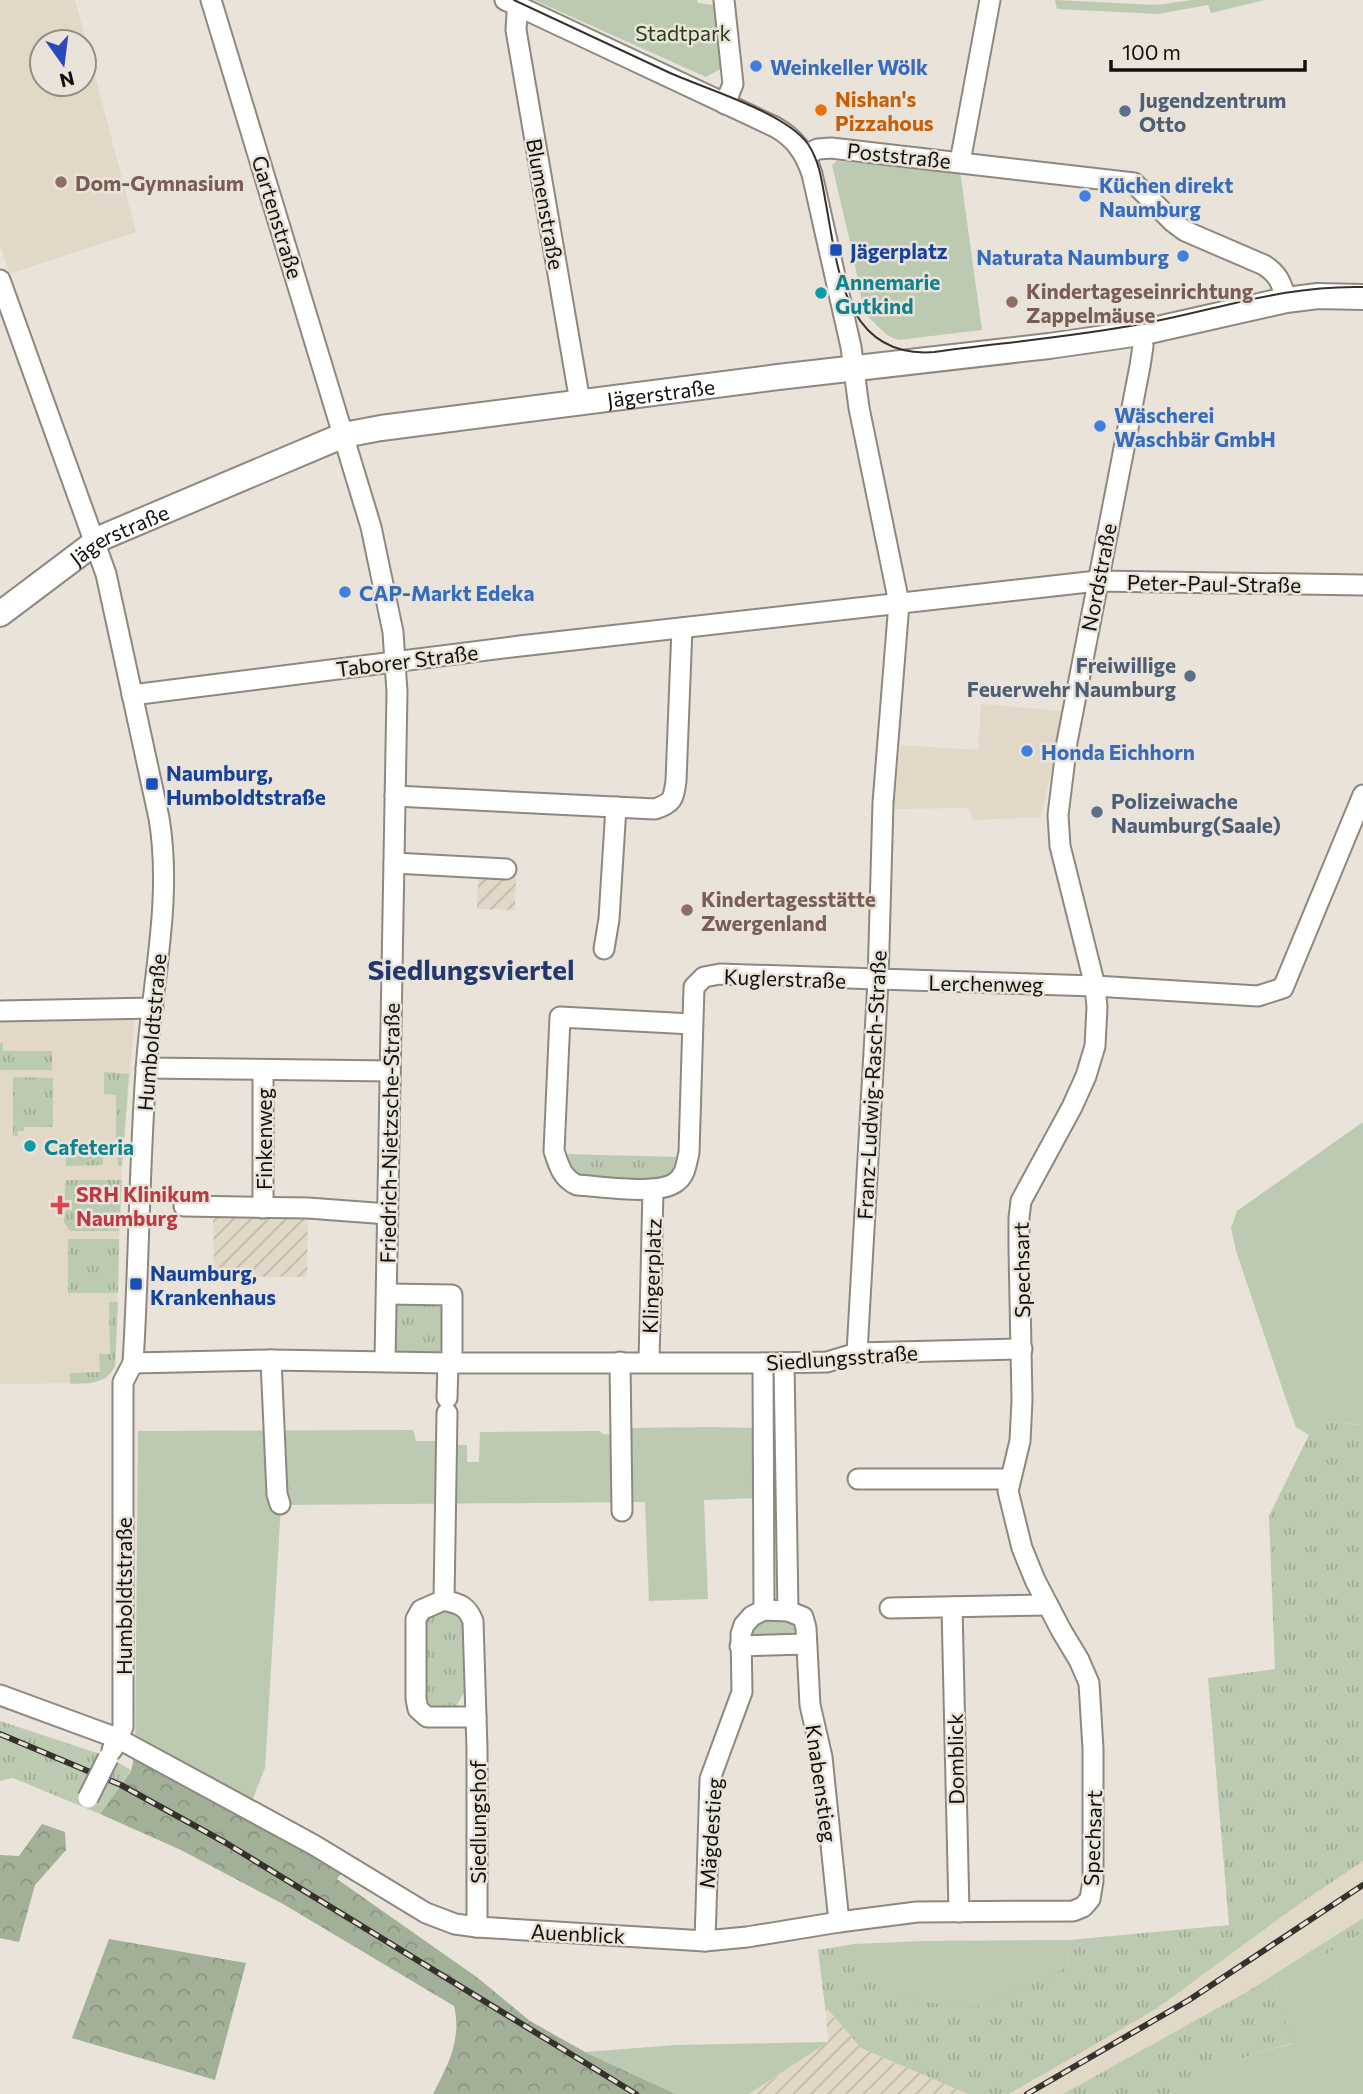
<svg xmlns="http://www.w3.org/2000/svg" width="1363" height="2094" viewBox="0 0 1363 2094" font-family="Commissioner,sans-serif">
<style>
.built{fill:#e2d8c7;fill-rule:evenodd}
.industrial{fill:url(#industrial-furrows)}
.grass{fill:url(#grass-tufts)}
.forest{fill:url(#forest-crowns)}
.green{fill:#bbcab0}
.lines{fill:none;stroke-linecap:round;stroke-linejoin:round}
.minor-casing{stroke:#8e887e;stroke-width:23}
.major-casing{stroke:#8e887e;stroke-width:28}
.minor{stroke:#fff;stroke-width:19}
.major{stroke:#fff;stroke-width:24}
.tram{stroke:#35322e;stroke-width:2}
.rail-casing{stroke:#35322e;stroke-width:6}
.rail{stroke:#e9e3d9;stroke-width:3.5;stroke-dasharray:10;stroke-linecap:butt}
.minor-bridge-casing{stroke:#8e887e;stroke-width:23;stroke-linecap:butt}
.minor-bridge{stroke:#fff;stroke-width:19}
.shop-dot{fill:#3f7fe0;stroke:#e9e3d9;stroke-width:2.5}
.food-dot{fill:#e8710a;stroke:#e9e3d9;stroke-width:2.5}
.service-dot{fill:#5c6f8a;stroke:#e9e3d9;stroke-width:2.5}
.education-dot{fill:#8d6e63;stroke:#e9e3d9;stroke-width:2.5}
.transit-dot{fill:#1a4fb4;stroke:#e9e3d9;stroke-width:2.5}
.culture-dot{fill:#0f9aa8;stroke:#e9e3d9;stroke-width:2.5}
.health-dot{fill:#e0444e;stroke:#e9e3d9;stroke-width:2.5}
.labels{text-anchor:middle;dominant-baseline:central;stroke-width:5;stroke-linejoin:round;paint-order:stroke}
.park-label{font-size:21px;fill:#273d14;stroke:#e9e3d9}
.shop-label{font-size:21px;font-weight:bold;fill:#366cbe;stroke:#e9e3d9;text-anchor:start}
.food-label{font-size:21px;font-weight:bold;fill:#c56008;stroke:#e9e3d9;text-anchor:start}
.service-label{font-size:21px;font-weight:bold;fill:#4e5e75;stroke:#e9e3d9;text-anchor:start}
.street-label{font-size:21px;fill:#12100d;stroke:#e9e3d9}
.education-label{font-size:21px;font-weight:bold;fill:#785e54;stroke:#e9e3d9;text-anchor:start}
.transit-label{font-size:21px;font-weight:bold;fill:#164399;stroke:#e9e3d9;text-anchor:start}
.culture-label{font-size:21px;font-weight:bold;fill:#0d838f;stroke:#e9e3d9;text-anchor:start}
.health-label{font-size:21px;font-weight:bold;fill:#be3a42;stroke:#e9e3d9;text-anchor:start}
.district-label{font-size:28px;font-weight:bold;fill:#243870;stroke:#e9e3d9}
</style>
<defs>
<pattern id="industrial-furrows" width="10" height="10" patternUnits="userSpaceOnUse" patternTransform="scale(1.75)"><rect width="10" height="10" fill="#e2d8c7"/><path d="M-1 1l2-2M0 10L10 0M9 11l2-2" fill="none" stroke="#c1b8aa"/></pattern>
<pattern id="grass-tufts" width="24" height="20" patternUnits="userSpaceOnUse" patternTransform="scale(1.75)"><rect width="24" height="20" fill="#bbcab0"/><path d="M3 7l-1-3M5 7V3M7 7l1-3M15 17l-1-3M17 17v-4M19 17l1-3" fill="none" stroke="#a0ac96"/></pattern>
<pattern id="forest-crowns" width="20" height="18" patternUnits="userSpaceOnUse" patternTransform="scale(1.75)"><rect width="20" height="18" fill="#a1b096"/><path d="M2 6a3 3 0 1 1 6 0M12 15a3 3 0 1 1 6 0" fill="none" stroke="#8a9680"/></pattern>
</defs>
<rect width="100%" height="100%" fill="#e9e3d9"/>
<g class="built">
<path d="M 0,0 L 75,0 L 136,232 L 9,274 L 0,245 ZM 42,42 L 84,42 L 84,84 L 42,84 Z"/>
<polygon points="981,704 1064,711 1041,817 973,820 968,808 894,809 900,745 978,750"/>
<polygon points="135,1014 122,1166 115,1366 105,1379 91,1383 0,1384 0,1018"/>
<polygon points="1363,1861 1363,1918 1245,1993 1063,2094 1009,2094 1025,2086"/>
</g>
<g class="industrial">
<polygon points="478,874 516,875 515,910 477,909"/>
<polygon points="213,1207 308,1208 307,1277 214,1276"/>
<polygon points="825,2006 861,2048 968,2094 750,2094 828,2042"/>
</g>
<g class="grass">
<polygon points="0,1043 3,1043 3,1051 52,1051 52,1070 0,1070"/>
<polygon points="104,1072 129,1074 122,1166 118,1166 117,1155 103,1155 103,1165 66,1166 66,1147 116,1145 116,1095 104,1094"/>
<polygon points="13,1077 53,1078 53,1127 24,1127 24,1131 18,1131 18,1136 13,1136"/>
<polygon points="561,1154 683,1157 682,1165 665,1182 578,1178"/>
<polygon points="67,1180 122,1180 119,1231 70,1231 64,1222 65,1183"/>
<polygon points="68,1239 119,1239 118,1293 68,1293"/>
<polygon points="395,1297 449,1298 448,1352 394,1351"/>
<path d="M 109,1302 L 118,1302 L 115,1366 C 105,1385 89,1383 70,1384 L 70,1373 L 100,1372 L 99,1354 L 110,1354 Z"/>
<polygon points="1329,1422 1363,1425 1363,1861 1299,1904 1156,2009 1009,2094 968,2094 861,2048 825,2006 818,1950 854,1944 870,1972 893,1993 1067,1967 1070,1940 1229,1925 1208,1678 1275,1669 1269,1516 1309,1435"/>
<path d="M 444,1611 L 458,1616 L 465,1627 L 464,1693 L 456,1706 C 445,1711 428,1710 425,1695 C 420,1679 425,1642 425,1623 L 432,1615 Z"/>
<polygon points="794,1616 799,1636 755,1636 752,1633 754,1619"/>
<polygon points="0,1721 109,1757 131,1770 100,1814 13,1778 0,1781"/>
<polygon points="1363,1918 1363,1932 1274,1986 1293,2043 1255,2053 1169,2094 1063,2094 1245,1993"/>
</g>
<g class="forest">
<path d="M 135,1753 L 349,1862 L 337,1879 L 478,1978 L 530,2021 L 585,2052 L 676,2094 L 433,2094 C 448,2065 462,2040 454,2006 L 283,1904 L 181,1850 L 100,1814 L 131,1771 Z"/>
<polygon points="42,1824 65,1832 66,1850 35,1885 19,1942 0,1938 0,1855 19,1856"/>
<polygon points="109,1939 246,1963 215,2080 72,2038"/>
</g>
<g class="green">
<polygon points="534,0 697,0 698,3 713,5 722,68 706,77"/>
<polygon points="1055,0 1156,5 1192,0 1265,0 1211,13 1208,5 1158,14 1057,9"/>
<polygon points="837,161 960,171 982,330 898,340 887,335 864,313 854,259 832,165"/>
<polygon points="1363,1122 1363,1425 1329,1422 1309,1435 1296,1427 1289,1408 1236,1251 1231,1228 1237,1211"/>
<polygon points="710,1427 756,1428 756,1498 704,1500 708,1599 649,1601 645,1502 281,1505 265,1768 250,1806 135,1753 138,1431 413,1430 416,1441 443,1441 455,1445 467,1445 467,1462 479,1462 480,1432 599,1431 603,1434 615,1435 626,1428"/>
<polygon points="1363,1932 1363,2094 1169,2094 1255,2053 1292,2044 1274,1986"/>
<polygon points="1070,1940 1067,1967 991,2004 967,2008 926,2002 893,1993 870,1972 854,1944 924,1941"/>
<polygon points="828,2042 749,2094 676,2094 585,2052 676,2045"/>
</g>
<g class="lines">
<g class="minor-casing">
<g id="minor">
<polyline points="211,0 371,527 393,632 397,692 385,1361"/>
<path d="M 505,0 L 775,127 C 795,138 805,153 812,174 L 851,347 L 859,408 L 899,603 L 883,803 L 878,981 L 857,1353"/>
<polyline points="724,0 733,84 725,104"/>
<polyline points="520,7 517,14 516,30 580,402"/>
<path d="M 805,155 L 818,149 L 831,148 L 1134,183 L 1173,222 L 1185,231 L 1264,265 C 1278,274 1282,283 1286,300"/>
<polyline points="960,162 990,0"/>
<path d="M 0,280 L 106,574 L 159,818 C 173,902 151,987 146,1071 C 139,1169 139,1266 133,1363 L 123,1382 L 123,1727 L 112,1750"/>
<polyline points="132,695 520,646 1097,581 1363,585"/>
<path d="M 395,796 L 655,809 C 673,802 673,801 676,781 L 682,628"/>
<polyline points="394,863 506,869"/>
<polyline points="604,949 609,919 616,807"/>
<polyline points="0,1011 153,1008"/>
<path d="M 692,1024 L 560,1017 L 554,1151 C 559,1166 562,1178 577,1185 C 600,1186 659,1196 676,1182 C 686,1175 686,1164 689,1153 L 694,987 L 704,977 L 720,974 L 1095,986 L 1258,996 L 1283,988 L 1363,795"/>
<polyline points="146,1068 390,1071"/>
<polyline points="263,1070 263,1208"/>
<polyline points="184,1206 308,1208 388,1214"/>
<polyline points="387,1294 452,1295 452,1355 448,1363 447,1398"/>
<polyline points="271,1360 277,1494 280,1504"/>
<polyline points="620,1362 622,1511"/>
<polyline points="649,1362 653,1189"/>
<polyline points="133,1363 271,1360 448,1363 763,1363 827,1362 857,1353 1022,1349"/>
<polyline points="763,1363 764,1610"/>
<polyline points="784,1363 788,1611"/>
<polyline points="447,1413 444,1600 421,1610 416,1619 416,1699 418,1709 427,1717 476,1717"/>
<polyline points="858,1479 1010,1479"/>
<path d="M 444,1600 C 460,1604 467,1606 473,1621 L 477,1749 L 477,1927"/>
<polyline points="952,1607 959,1912"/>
<polyline points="890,1608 1048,1605"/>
<polyline points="740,1646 806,1644"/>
<polyline points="0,1695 117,1738 314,1845 426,1913 455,1924 477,1927 705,1941 747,1937 839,1922 917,1912 1073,1911 1083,1907 1090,1899 1093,1881 1093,1749 1089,1683 1079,1660 1061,1630 1035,1580 1022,1548 1008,1491 1020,1441 1022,1400 1019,1249 1019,1218 1021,1201 1072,1107 1086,1076 1095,1046 1097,1007 1095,986 1060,846 1058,815 1067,742 1140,366 1143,346 1140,333"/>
<polyline points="705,1941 710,1779 742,1692 741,1634 744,1625 752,1616 764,1610 788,1611 803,1617 806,1628 810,1705 822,1757 839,1922"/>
</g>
</g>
<g class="major-casing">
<g id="major">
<path id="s1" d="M 0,614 L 101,538 L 344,435 L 381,428 L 778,377 L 1049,346 L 1140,333 L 1286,300 L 1318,296 L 1363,297"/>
</g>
</g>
<use href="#minor" class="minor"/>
<use href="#major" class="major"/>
<path class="tram" d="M 514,0 C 565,24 616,48 668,72 C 705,89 785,112 808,144 C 820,162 822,183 826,204 C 838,270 845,359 934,352 C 1001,343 1069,337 1136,325 C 1215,311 1281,285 1363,287"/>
<g class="rail-casing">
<g id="rail">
<polyline points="0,1734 121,1785 226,1843 636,2094"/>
<polyline points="1027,2094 1189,2000 1363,1885"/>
</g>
</g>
<use href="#rail" class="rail"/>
<g class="minor-bridge-casing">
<polyline id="minor-bridge" points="88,1798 108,1758"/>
</g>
<use href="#minor-bridge" class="minor-bridge"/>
</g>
<g class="shop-dot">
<circle cx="756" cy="66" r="7"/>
<circle cx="1085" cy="196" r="7"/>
<circle cx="1183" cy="256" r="7"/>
<circle cx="1100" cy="426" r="7"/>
<circle cx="345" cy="592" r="7"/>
<circle cx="1027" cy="751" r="7"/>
</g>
<circle class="food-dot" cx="821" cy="110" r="7"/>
<g class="service-dot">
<circle cx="1125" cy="111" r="7"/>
<circle cx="1190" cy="676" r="7"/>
<circle cx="1097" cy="812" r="7"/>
</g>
<g class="education-dot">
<circle cx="61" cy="182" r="7"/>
<circle cx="1012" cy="302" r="7"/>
<circle cx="687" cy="910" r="7"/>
</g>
<g class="transit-dot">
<rect x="829" y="243" width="14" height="14" rx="3.5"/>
<rect x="145" y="777" width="14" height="14" rx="3.5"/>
<rect x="129" y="1277" width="14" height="14" rx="3.5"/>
</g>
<g class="culture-dot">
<circle cx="821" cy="293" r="7"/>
<circle cx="30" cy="1146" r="7"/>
</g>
<path class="health-dot" d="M56.5 1194.5h7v7h7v7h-7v7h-7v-7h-7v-7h7z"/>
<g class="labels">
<g class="park-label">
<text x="683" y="32">Stadtpark</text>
</g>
<g class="shop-label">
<text x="770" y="66">Weinkeller Wölk</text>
<text x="1099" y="184">Küchen direkt<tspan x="1099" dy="24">Naumburg</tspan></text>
<text x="1169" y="256" text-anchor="end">Naturata Naumburg</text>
<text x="1114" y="414">Wäscherei<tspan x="1114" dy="24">Waschbär GmbH</tspan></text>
<text x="359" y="592">CAP-Markt Edeka</text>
<text x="1041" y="751">Honda Eichhorn</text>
</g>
<g class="food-label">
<text x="835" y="98">Nishan's<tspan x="835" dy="24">Pizzahous</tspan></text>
</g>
<g class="service-label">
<text x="1139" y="99">Jugendzentrum<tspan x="1139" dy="24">Otto</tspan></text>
<text x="1176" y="664" text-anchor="end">Freiwillige<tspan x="1176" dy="24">Feuerwehr Naumburg</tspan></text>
<text x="1111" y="800">Polizeiwache<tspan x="1111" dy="24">Naumburg(Saale)</tspan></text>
</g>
<g class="street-label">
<text transform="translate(899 155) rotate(6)">Poststraße</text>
<text transform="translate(546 204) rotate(80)">Blumenstraße</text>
<text transform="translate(278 217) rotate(73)">Gartenstraße</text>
<text stroke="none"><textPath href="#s1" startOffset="710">Jägerstraße</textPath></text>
<text stroke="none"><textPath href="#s1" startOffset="144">Jägerstraße</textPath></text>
<text transform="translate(1098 577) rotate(-79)">Nordstraße</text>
<text transform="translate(1214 583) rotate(1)">Peter-Paul-Straße</text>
<text transform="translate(407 660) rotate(-7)">Taborer Straße</text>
<text transform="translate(785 978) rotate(2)">Kuglerstraße</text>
<text transform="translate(986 983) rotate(1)">Lerchenweg</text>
<text transform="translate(151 1032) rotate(-85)">Humboldtstraße</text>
<text transform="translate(871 1085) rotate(-87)">Franz-Ludwig-Rasch-Straße</text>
<text transform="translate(389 1133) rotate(-89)">Friedrich-Nietzsche-Straße</text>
<text transform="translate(263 1139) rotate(-90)">Finkenweg</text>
<text transform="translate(1021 1270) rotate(-91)">Spechsart</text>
<text transform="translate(651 1276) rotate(-88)">Klingerplatz</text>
<text transform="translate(842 1357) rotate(-4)">Siedlungsstraße</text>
<text transform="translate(123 1596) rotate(-90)">Humboldtstraße</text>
<text transform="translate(955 1759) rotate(-91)">Domblick</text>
<text transform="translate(822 1783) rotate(82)">Knabenstieg</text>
<text transform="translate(477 1822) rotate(-90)">Siedlungshof</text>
<text transform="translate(710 1833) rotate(-86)">Mägdestieg</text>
<text transform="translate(1092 1838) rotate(-88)">Spechsart</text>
<text transform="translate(578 1933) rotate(3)">Auenblick</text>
</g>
<g class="education-label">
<text x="75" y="182">Dom-Gymnasium</text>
<text x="1026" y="290">Kindertageseinrichtung<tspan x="1026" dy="24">Zappelmäuse</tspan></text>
<text x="701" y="898">Kindertagesstätte<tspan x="701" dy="24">Zwergenland</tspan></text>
</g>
<g class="transit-label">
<text x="850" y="250">Jägerplatz</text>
<text x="166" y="772">Naumburg,<tspan x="166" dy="24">Humboldtstraße</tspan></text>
<text x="150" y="1272">Naumburg,<tspan x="150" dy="24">Krankenhaus</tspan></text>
</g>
<g class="culture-label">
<text x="835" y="281">Annemarie<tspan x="835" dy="24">Gutkind</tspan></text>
<text x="44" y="1146">Cafeteria</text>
</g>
<g class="health-label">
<text x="76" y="1193">SRH Klinikum<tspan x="76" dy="24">Naumburg</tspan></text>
</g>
<g class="district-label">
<text x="471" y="969">Siedlungsviertel</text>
</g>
</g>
<g transform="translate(63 63) rotate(166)"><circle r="33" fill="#e9e3d9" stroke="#938f87" stroke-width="2"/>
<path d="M0-5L12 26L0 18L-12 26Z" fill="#2b4aba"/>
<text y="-10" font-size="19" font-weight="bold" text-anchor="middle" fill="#12100d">N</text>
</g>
<path d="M1111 60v10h194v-10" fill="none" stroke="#12100d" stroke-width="3.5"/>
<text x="1122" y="60" font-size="21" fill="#12100d" stroke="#e9e3d9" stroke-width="5" paint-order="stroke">100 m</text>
</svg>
